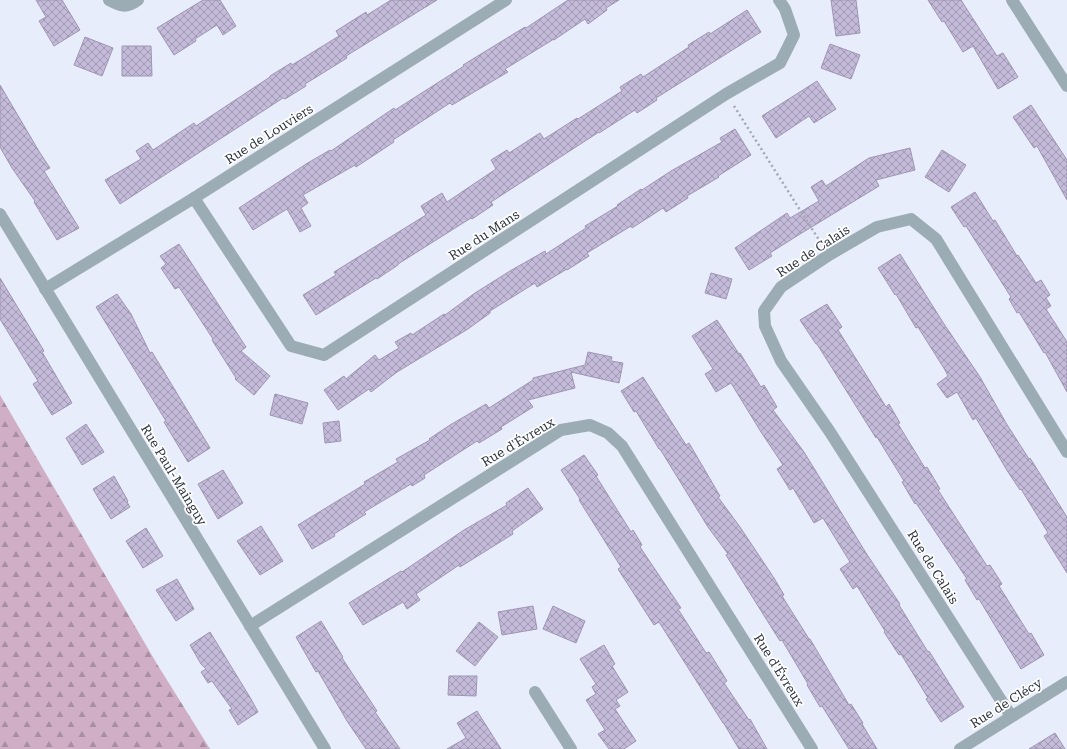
<svg xmlns="http://www.w3.org/2000/svg" width="1067" height="749" viewBox="0 0 1067 749" font-family="'Roboto Serif',serif">
<style>
.forest{fill:url(#forest-firs)}
.building{fill:url(#building-cross-hatch);stroke:#9f95b3}
.lines{fill:none;stroke-linecap:round;stroke-linejoin:round}
.path{stroke:#a2a8b4;stroke-width:2.5;stroke-dasharray:2 3;stroke-linecap:butt}
.street{stroke:#9cacb5;stroke-width:12}
.labels{text-anchor:middle;dominant-baseline:central;stroke-width:3.5;stroke-linejoin:round;paint-order:stroke}
.street-label{font-size:13px;fill:#2e343f;stroke:#fff}
</style>
<defs>
<pattern id="forest-firs" width="22" height="20" patternUnits="userSpaceOnUse"><rect width="22" height="20" fill="#cfaec6"/><path d="M5 1l3.5 6h-7zM16 11l3.5 6h-7z" fill="#a88ea2"/></pattern>
<pattern id="building-cross-hatch" width="8" height="8" patternUnits="userSpaceOnUse"><rect width="8" height="8" fill="#c4bad9"/><path d="M0 0l8 8M0 8l8-8" fill="none" stroke="#a098b1"/></pattern>
</defs>
<rect width="100%" height="100%" fill="#e7edfa"/>
<polygon class="forest" points="0,395 157,664 210,749 0,749"/>
<g class="building">
<polygon points="36,0 62,0 80,30 54,46 39,21 46,17"/>
<polygon points="203,0 220,0 236,26 223,35 217,25 195,39 196,41 174,55 157,28"/>
<polygon points="391,0 437,0 346,56 347,58 305,84 306,86 285,99 283,98 120,204 105,180 141,159 136,151 148,143 153,150 194,123 196,126 270,77 270,76 291,63 292,65 339,36 336,31 366,12 367,15"/>
<polygon points="568,0 619,0 606,8 607,10 588,24 585,19 554,40 554,39 505,69 508,72 452,105 450,103 393,140 394,142 356,167 355,165 303,195 308,203 301,208 311,226 300,232 287,209 253,230 239,208 306,164 330,150 331,151 394,108 395,110 464,66 463,65 525,27 526,28"/>
<polygon points="831,0 856,0 860,33 836,36"/>
<polygon points="928,0 961,0 997,56 1003,53 1018,77 998,89 973,46 963,52 944,21 942,22"/>
<polygon points="747,10 761,32 656,98 657,100 637,113 635,110 599,133 599,132 491,202 493,205 472,219 471,218 398,264 398,265 377,279 376,278 316,315 303,295 336,275 334,272 426,215 421,206 442,193 447,202 496,169 491,160 507,150 509,153 540,133 544,139 577,118 578,119 622,91 620,87 641,74 643,77 689,47 688,45 709,32 710,34"/>
<polygon points="85,37 113,48 102,76 74,65"/>
<polygon points="830,44 860,55 851,79 821,68"/>
<polygon points="122,46 151,46 152,76 122,76"/>
<polygon points="817,81 836,109 814,123 809,116 776,138 762,116"/>
<polygon points="0,85 40,153 50,168 44,171 79,228 57,240 34,202 35,201 12,168 0,147"/>
<polygon points="1031,105 1067,160 1067,200 1037,146 1034,148 1013,117"/>
<polygon points="735,129 751,155 718,176 719,177 687,196 688,198 666,212 663,208 632,228 631,226 587,253 589,256 567,270 567,269 537,287 535,283 490,311 490,313 468,329 397,372 371,392 369,389 338,410 324,390 344,376 346,379 375,355 379,360 399,348 395,342 411,333 412,335 444,314 445,315 475,293 510,271 545,251 546,254 586,228 585,226 618,206 617,205 641,189 642,190 671,171 722,142 720,138"/>
<polygon points="910,148 915,170 876,180 879,186 800,234 770,253 772,256 749,270 735,248 787,213 790,218 819,201 811,187 822,180 826,186 869,158"/>
<polygon points="942,150 966,165 949,192 925,177"/>
<polygon points="975,192 993,221 995,220 1017,256 1018,255 1036,283 1041,280 1050,295 1046,298 1051,306 1046,309 1067,342 1067,392 1045,352 1044,353 1019,312 1017,313 1009,299 1011,297 966,226 964,227 951,207"/>
<polygon points="179,244 246,347 241,351 270,376 254,395 235,379 236,378 212,340 213,339 179,287 175,289 161,268 166,264 160,256"/>
<polygon points="900,254 944,324 980,377 1006,423 1029,459 1030,458 1067,517 1067,573 1044,536 1048,533 1021,489 1020,490 1008,472 976,418 973,420 957,392 947,398 937,384 948,376 945,370 918,327 916,328 896,294 895,295 878,268"/>
<polygon points="711,273 732,279 726,299 705,293"/>
<polygon points="0,278 44,351 42,352 72,403 52,415 33,384 38,381 0,319"/>
<polygon points="117,294 131,314 150,353 152,352 210,448 188,462 164,422 166,421 96,307"/>
<polygon points="827,304 842,327 838,330 863,370 886,407 889,404 900,423 898,424 925,468 927,467 940,489 938,490 987,566 990,565 1002,584 999,586 1029,634 1031,633 1044,655 1021,669 979,599 977,600 965,580 967,579 916,503 915,504 902,482 904,481 877,437 876,438 817,344 816,344 800,320"/>
<polygon points="717,320 739,354 740,353 761,387 764,385 777,407 773,410 804,452 866,553 900,604 899,605 928,652 929,651 964,707 941,722 926,699 928,698 901,654 899,655 884,632 885,631 857,586 853,589 840,569 850,562 823,518 814,523 793,488 790,490 777,469 783,465 761,432 731,383 716,392 705,374 713,369 692,336"/>
<polygon points="588,352 612,357 611,361 623,363 619,383 571,372 575,388 528,400 533,407 501,427 502,429 479,443 477,441 424,475 425,478 412,486 411,484 364,512 366,514 334,534 335,536 312,549 298,525 365,484 364,482 398,462 396,459 430,440 429,439 450,425 486,404 489,408 533,380 533,378 585,365"/>
<polygon points="643,377 686,445 689,443 720,496 718,497 740,527 774,578 784,595 782,596 809,639 810,639 849,705 851,704 863,723 862,724 877,749 849,749 822,706 820,707 807,685 808,684 782,640 780,641 726,555 728,554 708,527 660,449 659,449 636,411 634,412 621,391"/>
<polygon points="275,394 308,403 302,424 270,415"/>
<polygon points="339,421 341,441 325,443 323,423"/>
<polygon points="86,424 104,452 82,465 66,438"/>
<polygon points="584,455 598,475 596,476 631,532 633,530 642,545 640,547 681,608 678,609 706,653 709,652 727,681 724,683 749,720 750,719 767,749 739,749 723,722 723,723 659,622 654,625 618,569 621,567 579,500 580,499 561,470"/>
<polygon points="223,470 243,503 218,519 198,484"/>
<polygon points="114,476 128,501 127,502 130,507 111,519 93,489"/>
<polygon points="528,488 543,509 512,531 513,534 460,567 459,565 416,594 420,600 407,609 403,602 363,625 349,603 401,571 402,572 464,530 507,505 506,503"/>
<polygon points="261,526 283,561 260,575 237,541"/>
<polygon points="146,528 163,556 143,568 126,541"/>
<polygon points="177,579 194,609 176,621 156,590"/>
<polygon points="533,606 537,629 502,635 498,612"/>
<polygon points="553,606 585,621 576,643 543,629"/>
<polygon points="321,621 343,657 342,658 377,711 375,712 400,749 366,749 347,721 318,671 316,672 296,637"/>
<polygon points="479,622 498,637 475,666 456,651"/>
<polygon points="210,632 251,699 258,712 238,725 229,710 232,709 212,681 208,683 201,672 206,669 201,664 190,645"/>
<polygon points="604,645 615,664 612,666 628,692 616,700 620,706 615,709 636,741 624,749 609,749 598,734 605,730 586,700 596,694 592,687 596,684 580,659"/>
<polygon points="449,676 477,676 476,696 448,695"/>
<polygon points="477,711 501,749 447,749 466,738 457,723"/>
<polygon points="1055,733 1065,749 1029,749"/>
</g>
<g class="lines">
<polyline class="path" points="734,106 821,243"/>
<g class="street">
<path d="M 109,0 C 120,6 126,9 138,0"/>
<polyline points="1012,0 1067,86"/>
<polyline points="194,198 291,346 324,355 726,94 780,63 794,35 785,9 779,0"/>
<polyline points="0,214 325,749"/>
<polyline points="45,289 194,198 506,0"/>
<polyline points="250,626 561,430 590,425 608,433 622,446 812,749"/>
<polyline points="535,692 571,749"/>
<polyline points="1011,716 830,432 781,361 765,326 764,311 781,287 829,255 877,227 911,219 936,239 1067,452"/>
<polyline points="960,749 1067,682"/>
</g>
</g>
<g class="labels">
<g class="street-label">
<text transform="translate(269 134) rotate(-32)">Rue de Louviers</text>
<text transform="translate(484 235) rotate(-33)">Rue du Mans</text>
<text transform="translate(813 251) rotate(-33)">Rue de Calais</text>
<text transform="translate(518 442) rotate(-31)">Rue d'Évreux</text>
<text transform="translate(174 475) rotate(59)">Rue Paul-Mainguy</text>
<text transform="translate(933 567) rotate(58)">Rue de Calais</text>
<text transform="translate(779 670) rotate(58)">Rue d'Évreux</text>
<text transform="translate(1006 703) rotate(-32)">Rue de Clécy</text>
</g>
</g>
</svg>
